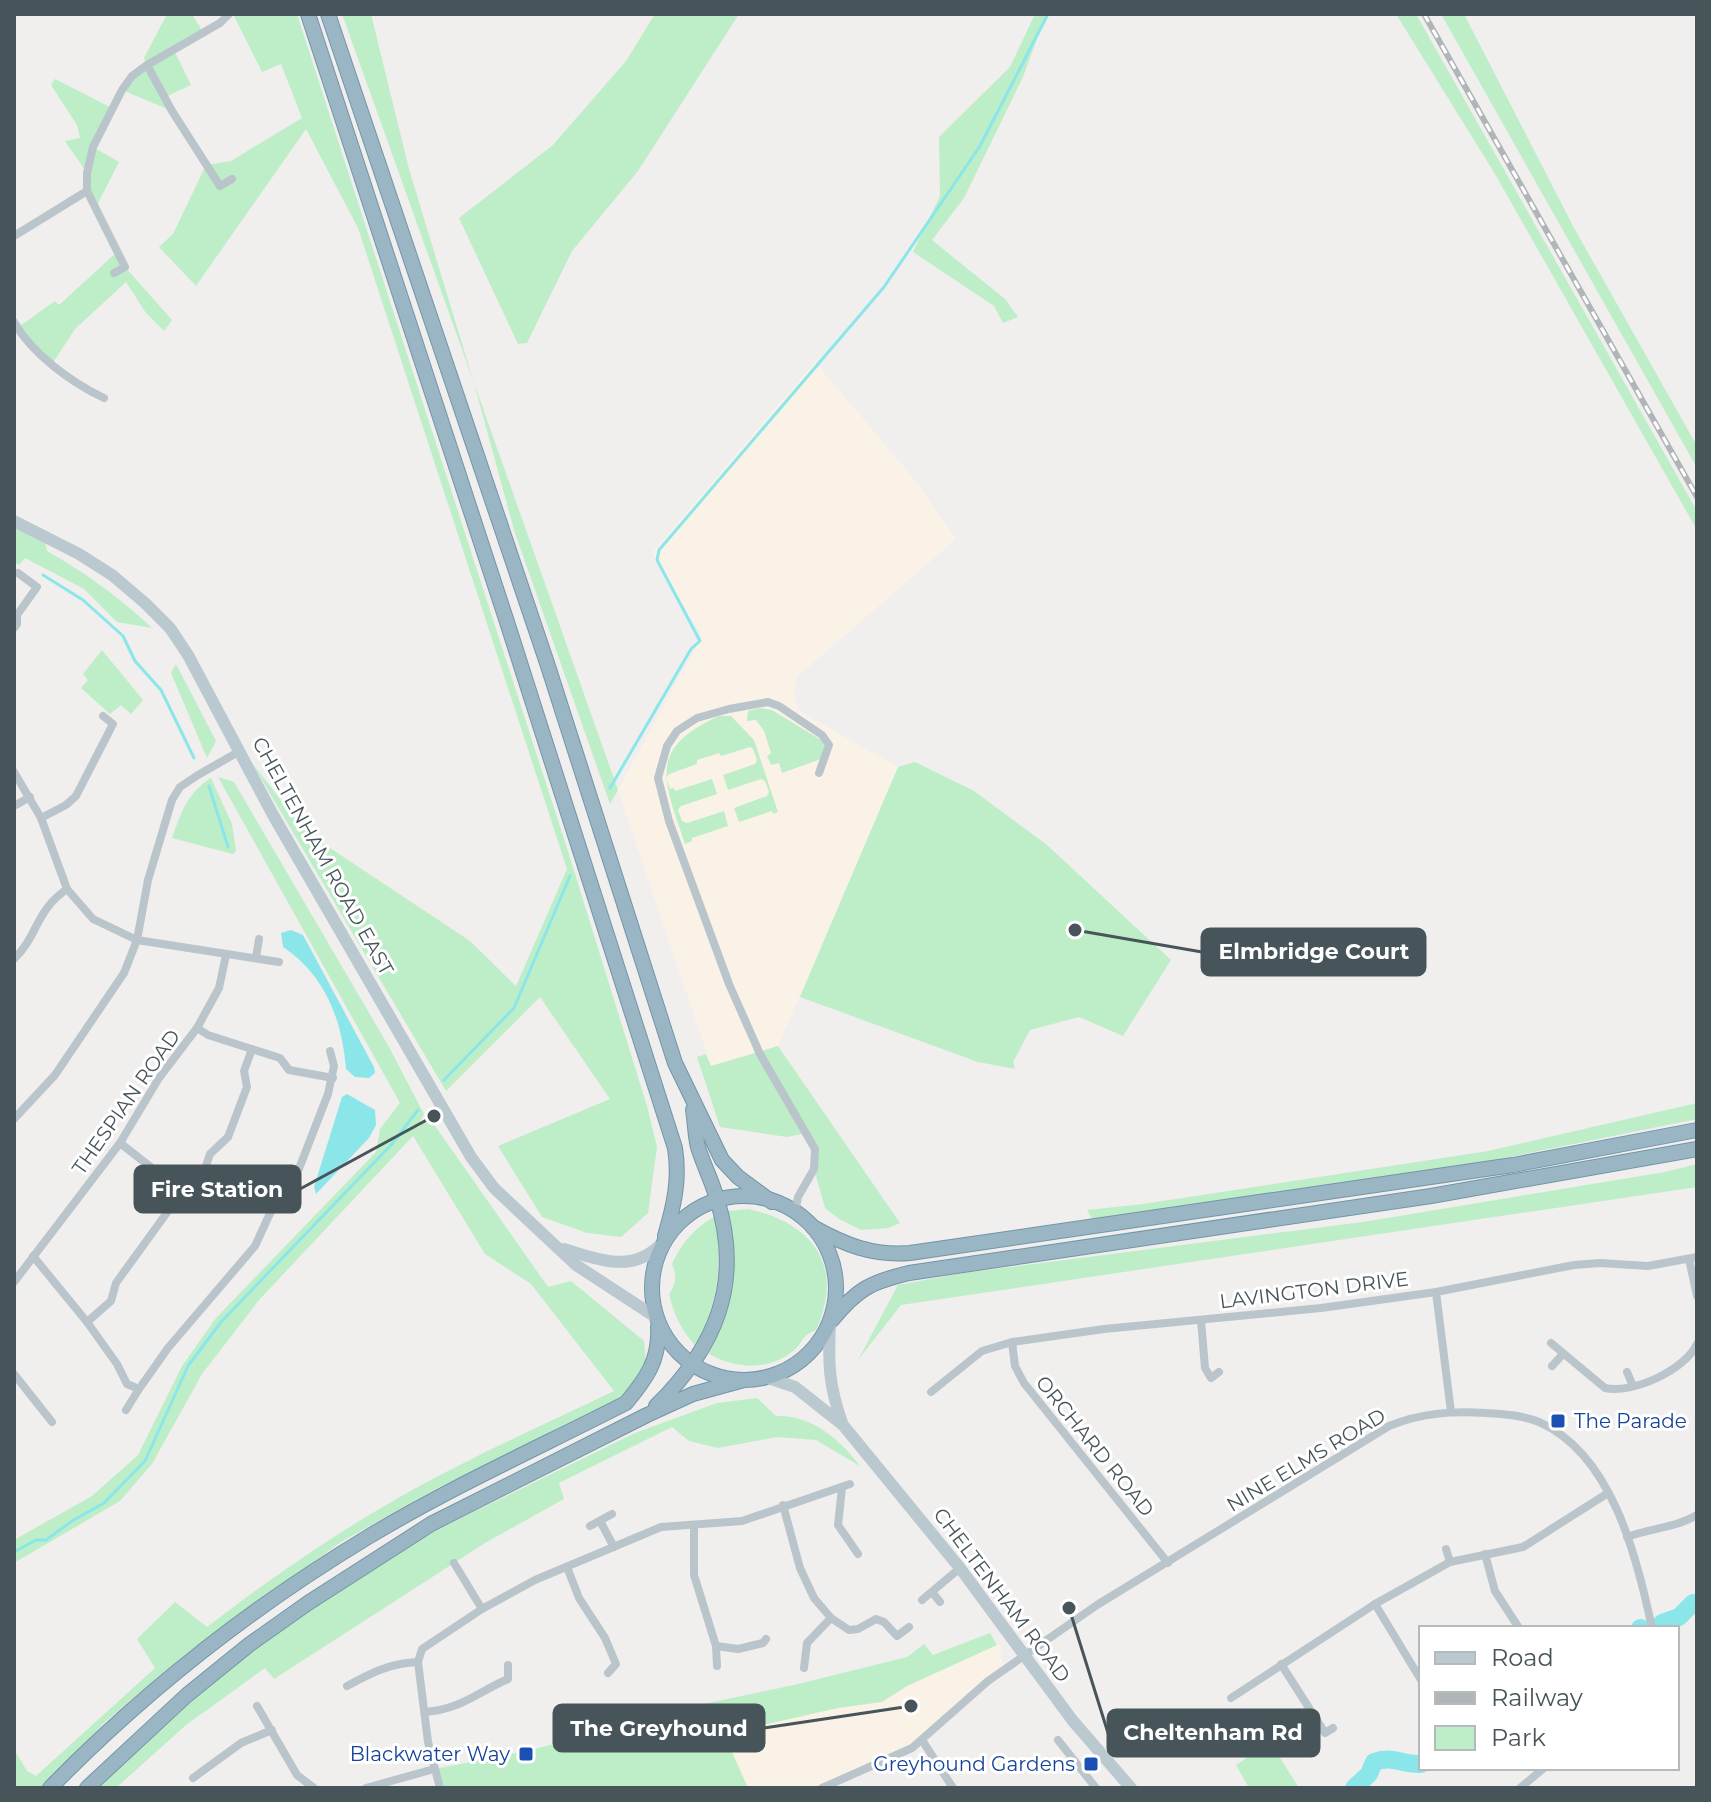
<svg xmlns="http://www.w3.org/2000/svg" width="1711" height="1802" viewBox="0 0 1711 1802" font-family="Montserrat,sans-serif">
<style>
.commercial{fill:#fbf2e7}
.green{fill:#bdeec8}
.water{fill:#8be6ea}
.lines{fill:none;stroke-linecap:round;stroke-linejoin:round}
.stream{stroke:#8be6ea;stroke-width:3}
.river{stroke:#8be6ea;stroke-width:18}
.trunk-casing{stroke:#7295a8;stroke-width:16}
.minor{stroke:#bac5cb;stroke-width:8}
.secondary{stroke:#bac8d0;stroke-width:12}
.trunk{stroke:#9ab6c4;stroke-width:14}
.rail-casing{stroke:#b0b5b8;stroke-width:6}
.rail{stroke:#fff;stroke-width:3;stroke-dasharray:9;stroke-linecap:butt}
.transit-dot{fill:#1a4fb4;stroke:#fff;stroke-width:3}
.labels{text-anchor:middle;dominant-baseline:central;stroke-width:6;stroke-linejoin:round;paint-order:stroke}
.street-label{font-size:20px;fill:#47555b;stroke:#fff}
.transit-label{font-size:20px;fill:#164399;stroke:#fff;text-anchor:end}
.leader{fill:none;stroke:#47555b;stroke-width:3}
.callout-dot{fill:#47555b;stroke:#fff;stroke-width:3}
.callout{fill:#47555b;stroke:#47555b;stroke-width:3}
.callout-label{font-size:22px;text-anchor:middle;font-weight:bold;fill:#fff}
</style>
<rect width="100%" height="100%" fill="#f1eeee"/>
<g class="commercial">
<polygon points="815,362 915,480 956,539 798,676 793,692 799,711 898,767 778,1046 711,1066 618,790 702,636 652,553"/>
<polygon points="997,1645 1002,1646 1000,1657 1007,1669 922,1740 822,1788 748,1788 723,1734 838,1708 882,1702 907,1686"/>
</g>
<g class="green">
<polygon points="167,14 192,14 204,34 174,50 191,85 165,97 172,111 122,90 147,65 144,58"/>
<polygon points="233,14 297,14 566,845 647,1106 657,1147 648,1213 621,1237 587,1233 542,1217 498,1146 610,1099 540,997 446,1091 252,763 306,832 470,941 516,986 567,869 358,228 306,129 196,286 159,247 173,234 206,165 231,161 302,118 281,64 262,72"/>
<polygon points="342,14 371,14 409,169 474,383 618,790 610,804 514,530 474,383"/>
<polygon points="655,14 739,14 638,171 572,251 527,343 518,344 459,218 553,145 626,61"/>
<polygon points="1035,14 1046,14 1023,77 964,198 932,240 1005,299 1018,317 1003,323 994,306 913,252 940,196 939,137 1010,67"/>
<polygon points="1396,14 1416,14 1697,511 1697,530 1495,174"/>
<polygon points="1441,14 1464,14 1573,226 1697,446 1697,468"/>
<polygon points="55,79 112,108 93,147 119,162 95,209 87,173 65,141 80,138 77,125 51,85"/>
<polygon points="117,252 125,267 172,320 164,331 146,313 126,282 75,329 52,364 17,328 55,301 59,305"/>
<path d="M 14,521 L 44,535 L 47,551 C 87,574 118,596 152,628 L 117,622 L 84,589 L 25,558 L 19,565 L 14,562 Z"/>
<polygon points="102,650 143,700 131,714 121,705 110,714 81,688 88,680 83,674"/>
<polygon points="176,664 216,741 207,758 171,673"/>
<polygon points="760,708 772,710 821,740 825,747 821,759 782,773 779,763 771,765 767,756 771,753 764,731 756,720 747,721 748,711"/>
<path d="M 719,716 L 731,716 L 754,740 L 778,812 L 773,814 L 772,811 L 739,822 L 734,808 L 767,796 L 769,792 L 765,781 L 761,779 L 728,790 L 723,775 L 755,764 L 757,760 L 753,749 L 750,747 L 721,756 L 719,753 L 697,760 L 697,764 L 669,774 L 666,778 L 670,789 L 674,788 L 675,791 L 712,779 L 717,794 L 681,806 L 678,810 L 682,821 L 687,823 L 724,811 L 728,826 L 692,838 L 692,841 L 685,844 C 664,781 646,749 719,716 Z"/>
<polygon points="915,762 974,791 1047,845 1171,960 1123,1036 1079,1017 1030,1030 1013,1062 1015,1069 978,1062 800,997 898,767"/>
<path d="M 218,777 L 234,782 L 389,1047 L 424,1114 L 416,1130 L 428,1116 L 548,1287 L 571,1281 L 644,1341 L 646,1366 L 620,1399 L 430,1492 L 341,1542 L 184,1655 L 106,1721 L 42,1788 L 14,1788 L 14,1749 L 27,1771 L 36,1776 L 155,1668 L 137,1639 L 175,1602 L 207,1627 C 277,1573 349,1524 427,1482 C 488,1449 552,1421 614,1391 L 531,1284 L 485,1254 L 413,1136 L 259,1300 L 202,1374 L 152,1464 L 120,1501 L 14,1563 L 14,1540 L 92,1496 L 138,1455 L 182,1366 L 216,1318 L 376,1152 L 380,1129 L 400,1103 Z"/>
<path d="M 211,778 L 232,824 L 236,851 L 233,854 L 172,838 C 181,813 187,793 211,778 Z"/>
<polygon points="778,1046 900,1223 888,1228 861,1230 839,1219 825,1208 814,1169 815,1149 807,1133 787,1137 720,1127 697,1057 706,1054 711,1066"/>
<polygon points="1697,1103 1697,1119 1490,1161 1092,1219 1087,1210 1143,1204 1488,1151"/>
<polygon points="1697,1164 1697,1187 901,1305 858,1360 898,1285 963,1273 1363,1222 1665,1172"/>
<path d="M 748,1209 C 813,1223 845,1266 816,1330 C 799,1337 805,1341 793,1351 C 769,1371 736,1369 709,1354 C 731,1303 738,1266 728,1211 Z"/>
<path d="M 715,1216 C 723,1262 718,1304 696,1347 C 682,1330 674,1316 669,1294 C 676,1285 677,1274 672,1264 C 683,1241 694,1229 715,1216 Z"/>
<path d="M 757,1398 L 776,1416 C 810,1414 840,1439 860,1466 L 816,1440 L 777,1437 L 718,1448 L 689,1441 L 672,1427 L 559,1483 L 564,1499 L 485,1543 L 274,1679 L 265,1668 L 186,1725 L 116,1788 L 94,1788 L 186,1705 L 257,1647 L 353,1579 L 441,1528 L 635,1433 L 717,1403 Z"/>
<path d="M 990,1633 L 997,1645 L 907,1686 L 882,1702 L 838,1708 L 724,1734 L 748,1788 L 440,1788 L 434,1769 C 499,1756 566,1746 627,1720 L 794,1685 L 907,1657 L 924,1644 L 933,1655 Z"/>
<polygon points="1270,1742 1299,1788 1249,1788 1236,1765"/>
</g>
<g class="water">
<path d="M 291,930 L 303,935 L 374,1067 L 375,1073 L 369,1078 L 355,1077 L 346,1069 C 342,1019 325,975 283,947 L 281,933 Z"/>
<polygon points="347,1094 375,1110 376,1125 369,1138 316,1194 314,1187 342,1097"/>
</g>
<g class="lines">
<g class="stream">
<polyline points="43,575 83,600 123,636 135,661 161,690 194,758"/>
<polyline points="209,786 228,847"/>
<polyline points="610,788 691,649 700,641 657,560 659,550 884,287 980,146 1048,14"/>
<polyline points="444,1080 514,1008 570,876"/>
<polyline points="14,1552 36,1540 46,1540 72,1521 104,1503 145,1461 188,1366 221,1322 391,1145 418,1110"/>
</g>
<g class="river">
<polyline points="1662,1623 1679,1617 1693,1603 1697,1603"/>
<polyline points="1640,1628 1641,1628"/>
<path d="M 1354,1788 L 1369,1774 L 1374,1762 C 1393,1755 1401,1765 1421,1764"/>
</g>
<g class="trunk-casing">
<g id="trunk">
<path d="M 308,14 L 507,622 L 675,1148 C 680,1180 674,1205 665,1236"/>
<polyline points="328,14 547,663 675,1063 722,1160 738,1177 772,1202"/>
<circle cx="744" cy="1288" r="92"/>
<path d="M 813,1227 C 845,1245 873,1256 910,1253 L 1513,1165 L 1697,1130"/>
<path d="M 832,1320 C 857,1289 871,1282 909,1273 L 1431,1196 L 1697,1149"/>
<path d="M 656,1406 C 716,1347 743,1283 717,1199 C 712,1181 703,1164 698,1147 C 695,1135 695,1122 693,1110"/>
<path d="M 50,1788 C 145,1691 252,1607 368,1537 C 451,1487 540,1447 626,1403 C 646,1379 660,1360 658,1327"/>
<polyline points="87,1788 187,1695 250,1644 308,1603 431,1524 647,1415 693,1394 744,1380"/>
</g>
</g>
<g class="minor">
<polyline points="147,65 172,111 220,186 232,179"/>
<polyline points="14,236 87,191"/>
<polyline points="114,273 125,267 87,191 87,173 93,147 122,90 132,76 147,65 220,23 229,14"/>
<path d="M 14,322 C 32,354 72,383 104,398"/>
<polyline points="14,628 17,624 17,615 37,587 18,573"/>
<polyline points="14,772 41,818 67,889 93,919 137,940 279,962"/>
<polyline points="14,806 30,797"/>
<polyline points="41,818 66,805 76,796 113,724 103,716"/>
<polyline points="256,958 259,939"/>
<path d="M 14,959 C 38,936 35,911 67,889"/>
<polyline points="197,1028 208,1035 280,1058 289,1070 333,1078"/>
<polyline points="14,1119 55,1075 124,973 137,940 148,880 172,800 180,787 198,775 240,751"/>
<polyline points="120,1143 157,1172 272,1209"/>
<polyline points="199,1186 210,1154 228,1137 247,1087 244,1071 252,1049"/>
<polyline points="795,1212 798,1197 814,1169 815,1149 760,1054 729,984 669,821 658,778 667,746 677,731 697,718 729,709 768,702 779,706 822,735 829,745 819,773"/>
<polyline points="33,1256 87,1322 117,1364 127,1384 139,1389 168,1348 255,1246 272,1209 288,1197 328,1094 334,1066 330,1051"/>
<polyline points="1689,1259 1697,1296"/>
<polyline points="14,1282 120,1143 159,1078 197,1028 219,988 226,955"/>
<polyline points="1436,1292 1451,1412"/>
<polyline points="1201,1320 1205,1368 1211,1378 1219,1372"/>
<polyline points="87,1322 111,1301 116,1283 171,1207 178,1204 190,1183"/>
<polyline points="1012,1342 1015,1366 1024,1383 1168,1563"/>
<path d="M 1551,1343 L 1605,1388 C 1633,1394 1685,1370 1697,1344"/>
<polyline points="1552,1366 1563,1354"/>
<polyline points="1627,1372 1633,1386"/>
<polyline points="14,1374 52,1422"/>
<polyline points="931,1392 982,1351 1012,1342 1104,1329 1321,1308 1436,1292 1574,1265 1600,1263 1648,1266 1697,1257"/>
<polyline points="126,1410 139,1389"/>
<polyline points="842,1488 838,1525 858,1554"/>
<polyline points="783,1505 800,1568 814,1598 831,1618 849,1630 858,1629 876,1619 884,1622 897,1636 909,1627"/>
<polyline points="600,1521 614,1547"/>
<polyline points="590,1526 612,1514"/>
<polyline points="694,1526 694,1575 716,1646 717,1666"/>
<path d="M 1627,1537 C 1651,1528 1675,1528 1697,1515"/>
<polyline points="1446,1549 1450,1562"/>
<polyline points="1485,1554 1495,1591 1519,1628"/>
<polyline points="454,1563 482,1609"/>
<polyline points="567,1567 579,1598 605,1638 616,1664 608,1673"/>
<polyline points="932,1592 940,1602"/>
<polyline points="922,1600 960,1568"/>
<polyline points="1375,1604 1421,1680"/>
<polyline points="716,1646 738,1649 763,1643 766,1639"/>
<polyline points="1281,1664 1325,1733 1333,1728"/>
<polyline points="804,1668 807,1643 831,1618"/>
<path d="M 347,1686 C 371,1673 390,1663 418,1662"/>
<polyline points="1231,1698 1375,1604 1450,1562 1523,1547 1608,1493"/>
<polyline points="257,1706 297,1775 314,1788"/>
<path d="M 425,1712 C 461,1709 476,1693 508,1679 L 508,1665"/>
<polyline points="922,1740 953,1788"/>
<polyline points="1058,1740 1096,1788"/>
<polyline points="193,1778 241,1743 272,1730"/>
<polyline points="366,1788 434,1769"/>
<polyline points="440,1788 428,1742 418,1662 422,1649 482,1609 535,1580 661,1527 742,1521 850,1484"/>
<path d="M 822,1788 L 912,1748 L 988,1681 L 1097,1605 L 1389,1426 C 1421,1413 1451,1411 1485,1413 C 1503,1414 1522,1415 1539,1422 C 1612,1454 1637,1557 1652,1628"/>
<polyline points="1520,1788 1544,1768"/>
</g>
<g class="secondary">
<polyline points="14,521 79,554 112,575 145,603 170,628 188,655 273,815 471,1157 494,1188 576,1265 654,1316"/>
<path d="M 564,1249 C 596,1259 630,1273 658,1247"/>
<path d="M 830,1324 C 828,1365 829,1385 842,1423"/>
<polyline points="765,1377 795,1387 843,1425 960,1568 1073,1721 1131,1788"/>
</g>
<use href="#trunk" class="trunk"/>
<g class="rail-casing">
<polyline id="rail" points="1424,14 1697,497"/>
</g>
<use href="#rail" class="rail"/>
</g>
<g class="transit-dot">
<rect x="1550" y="1413" width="16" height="16" rx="4"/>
<rect x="518" y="1746" width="16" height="16" rx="4"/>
<rect x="1083" y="1756" width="16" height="16" rx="4"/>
</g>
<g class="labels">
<g class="street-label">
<text transform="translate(323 856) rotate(61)">CHELTENHAM ROAD EAST</text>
<text transform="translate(126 1102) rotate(-55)">THESPIAN ROAD</text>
<text transform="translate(1314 1290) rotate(-7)">LAVINGTON DRIVE</text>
<text transform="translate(1095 1446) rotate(51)">ORCHARD ROAD</text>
<text transform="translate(1306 1460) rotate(-31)">NINE ELMS ROAD</text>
<text transform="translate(1002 1595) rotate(53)">CHELTENHAM ROAD</text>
</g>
<g class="transit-label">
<text x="1574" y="1421" text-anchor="start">The Parade</text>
<text x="510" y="1754">Blackwater Way</text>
<text x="1075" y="1764">Greyhound Gardens</text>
</g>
</g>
<path class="leader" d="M1075 930L1202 952M434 1116L300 1189M911 1706L764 1728M1069 1608L1108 1733"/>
<g class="callout-dot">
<circle cx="1075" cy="930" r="8"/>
<circle cx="434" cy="1116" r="8"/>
<circle cx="911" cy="1706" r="8"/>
<circle cx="1069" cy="1608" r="8"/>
</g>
<g class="callout">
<rect x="1202" y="929" width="223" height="46" rx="8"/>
<rect x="135" y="1166" width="165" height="46" rx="8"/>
<rect x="554" y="1705" width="210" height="46" rx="8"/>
<rect x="1108" y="1710" width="211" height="46" rx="8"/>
</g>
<g class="callout-label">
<text x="1314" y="959">Elmbridge Court</text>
<text x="217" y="1197">Fire Station</text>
<text x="659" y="1736">The Greyhound</text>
<text x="1213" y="1740">Cheltenham Rd</text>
</g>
<rect width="1711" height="1802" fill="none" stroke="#47555b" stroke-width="32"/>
<rect x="1419" y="1626" width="260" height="144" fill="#ffffff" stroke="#b5bbbd" stroke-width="2"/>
<rect x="1435" y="1652" width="40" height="12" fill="#bac8d0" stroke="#b5bbbd" stroke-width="2"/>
<text x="1491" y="1666" font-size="24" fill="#47555b">Road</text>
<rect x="1435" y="1692" width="40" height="12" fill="#b0b5b8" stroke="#b5bbbd" stroke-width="2"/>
<text x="1491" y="1706" font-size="24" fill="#47555b">Railway</text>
<rect x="1435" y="1726" width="40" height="24" fill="#bdeec8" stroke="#b5bbbd" stroke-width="2"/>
<text x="1491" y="1746" font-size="24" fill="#47555b">Park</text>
</svg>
